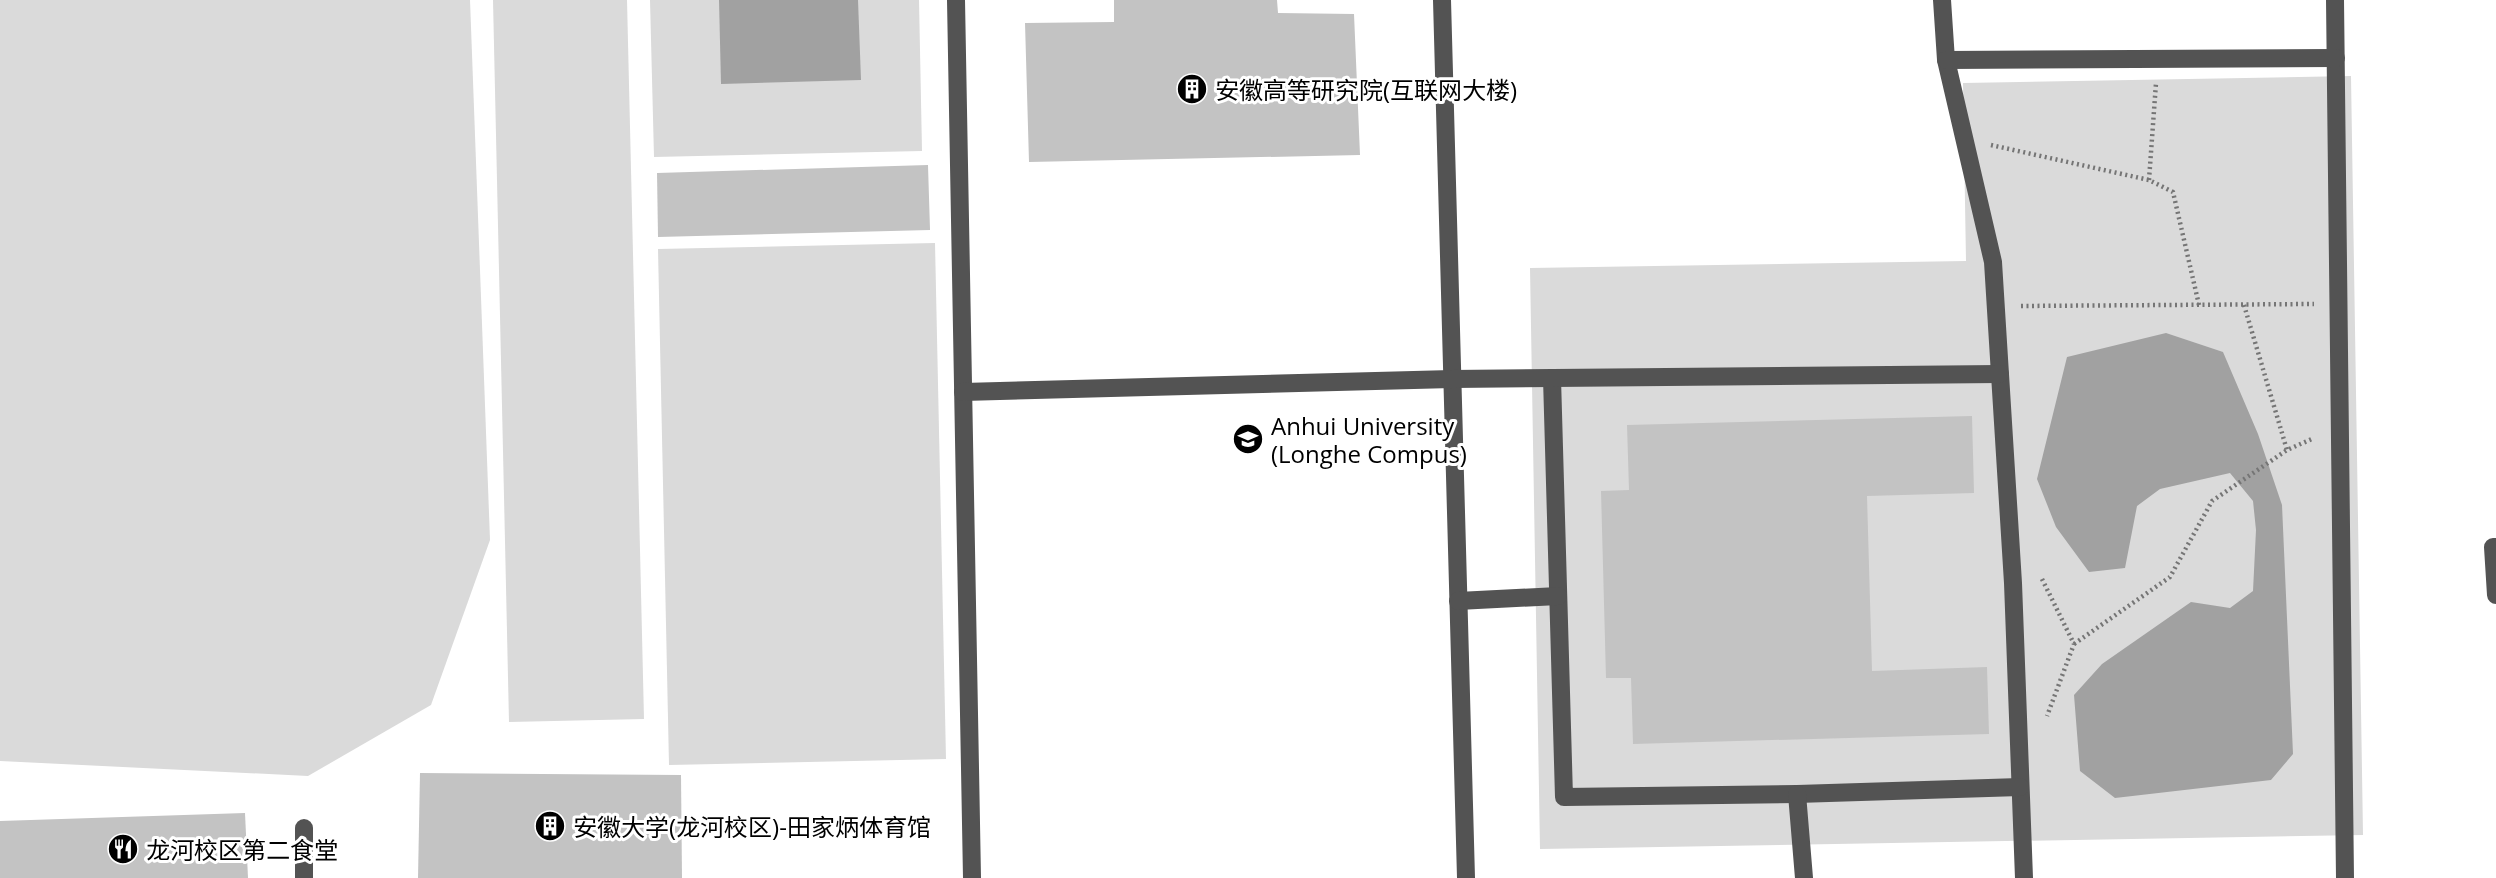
<svg xmlns="http://www.w3.org/2000/svg" width="2496" height="878" viewBox="0 0 2496 878" font-family="'Open Sans','Noto Sans SC',sans-serif">
<style>
.green{fill:#dadada}
.water{fill:#a1a1a1}
.building{fill:#c3c3c3}
.lines{fill:none;stroke-linecap:round;stroke-linejoin:round}
.path{stroke:#757575;stroke-width:4.5;stroke-dasharray:2 3.5;stroke-linecap:butt}
.minor{stroke:#535353;stroke-width:18}
.labels{text-anchor:middle;dominant-baseline:central;stroke-width:6;stroke-linejoin:round;paint-order:stroke}
.poi-label{font-size:24px;fill:#000;stroke:#fff;text-anchor:start}
</style>
<rect width="100%" height="100%" fill="#fff"/>
<g class="green">
<polygon points="0,0 470,0 490,540 431,705 308,776 0,761"/>
<polygon points="493,0 627,0 644,719 509,722"/>
<polygon points="650,0 919,0 922,151 654,157"/>
<polygon points="2351,76 2363,835 1540,849 1530,268 1966,261 1963,83"/>
<polygon points="935,243 946,759 669,765 658,249"/>
</g>
<g class="water">
<polygon points="719,0 858,0 861,80 721,84"/>
<polygon points="2166,333 2223,352 2258,434 2282,505 2293,754 2271,780 2115,798 2080,771 2074,695 2102,664 2191,602 2230,608 2253,591 2256,530 2253,501 2230,473 2160,489 2137,506 2125,568 2089,572 2056,527 2037,479 2067,357"/>
</g>
<g class="building">
<polygon points="1114,0 1277,0 1278,13 1354,14 1360,155 1029,162 1025,23 1114,22"/>
<polygon points="928,165 930,230 658,237 657,173"/>
<polygon points="1972,416 1974,493 1867,496 1872,671 1987,667 1989,734 1633,744 1631,678 1606,678 1601,491 1629,490 1627,425"/>
<polygon points="420,773 681,775 682,878 418,878"/>
<polygon points="245,813 248,878 0,878 0,821"/>
</g>
<g class="lines">
<g class="path">
<polyline points="1991,145 2149,180 2173,192 2199,305"/>
<polyline points="2149,180 2156,83"/>
<polyline points="2244,305 2287,450"/>
<polyline points="2021,306 2314,304"/>
<polyline points="2042,579 2074,644 2047,716"/>
<polyline points="2074,644 2170,577 2212,501 2287,450 2314,438"/>
</g>
<g class="minor">
<polyline points="956,0 972,878"/>
<polyline points="1442,0 1466,878"/>
<polyline points="1942,0 1946,60 1993,262 2013,583 2024,878"/>
<polyline points="2335,0 2345,878"/>
<polyline points="1946,60 2336,58"/>
<polyline points="1552,378 1564,797 1797,794 2020,787"/>
<polyline points="963,392 1452,379 2000,374"/>
<polyline points="2496,547 2493,547 2496,595"/>
<polyline points="1458,601 1558,596"/>
<polyline points="1797,794 1804,878"/>
<polyline points="304,828 304,878"/>
</g>
</g>
<defs>
<g id="building-disc" transform="scale(1.575)"><circle r="9.5" fill="#000" stroke="#fff"/><path d="M-4-6H4V6H1V3H-1V6H-4ZM-2.5-4.3h1.7v1.8h-1.7ZM.8-4.3h1.7v1.8H.8ZM-2.5-1h1.7V.8h-1.7ZM.8-1h1.7V.8H.8Z" fill="#fff"/></g>
<g id="university-disc" transform="scale(1.575)"><circle r="9.5" fill="#000" stroke="#fff"/><path d="M0-5L7-2L0 1L-7-2ZM-4 1L0 2.5L4 1V4Q0 6-4 4Z" fill="#fff"/></g>
<g id="restaurant-disc" transform="scale(1.575)"><circle r="9.5" fill="#000" stroke="#fff"/><path d="M-5-6h1v4h1v-4h1v4h1v-4h1v5L-1.5 .5V6h-2V.5L-5-1ZM5-6V6H3V1.5H1.5Q1.5-4 5-6Z" fill="#fff"/></g>
</defs>
<g fill-rule="evenodd">
<use href="#building-disc" x="1192" y="89"/>
<use href="#university-disc" x="1248" y="439"/>
<use href="#building-disc" x="550" y="826"/>
<use href="#restaurant-disc" x="123" y="849"/>
</g>
<g class="labels">
<g class="poi-label">
<text x="1215" y="89">安徽高等研究院(互联网大楼)</text>
<text x="1271" y="425">Anhui University<tspan x="1271" dy="28">(Longhe Compus)</tspan></text>
<text x="573" y="826">安徽大学(龙河校区)-田家炳体育馆</text>
<text x="146" y="849">龙河校区第二食堂</text>
</g>
</g>
</svg>
